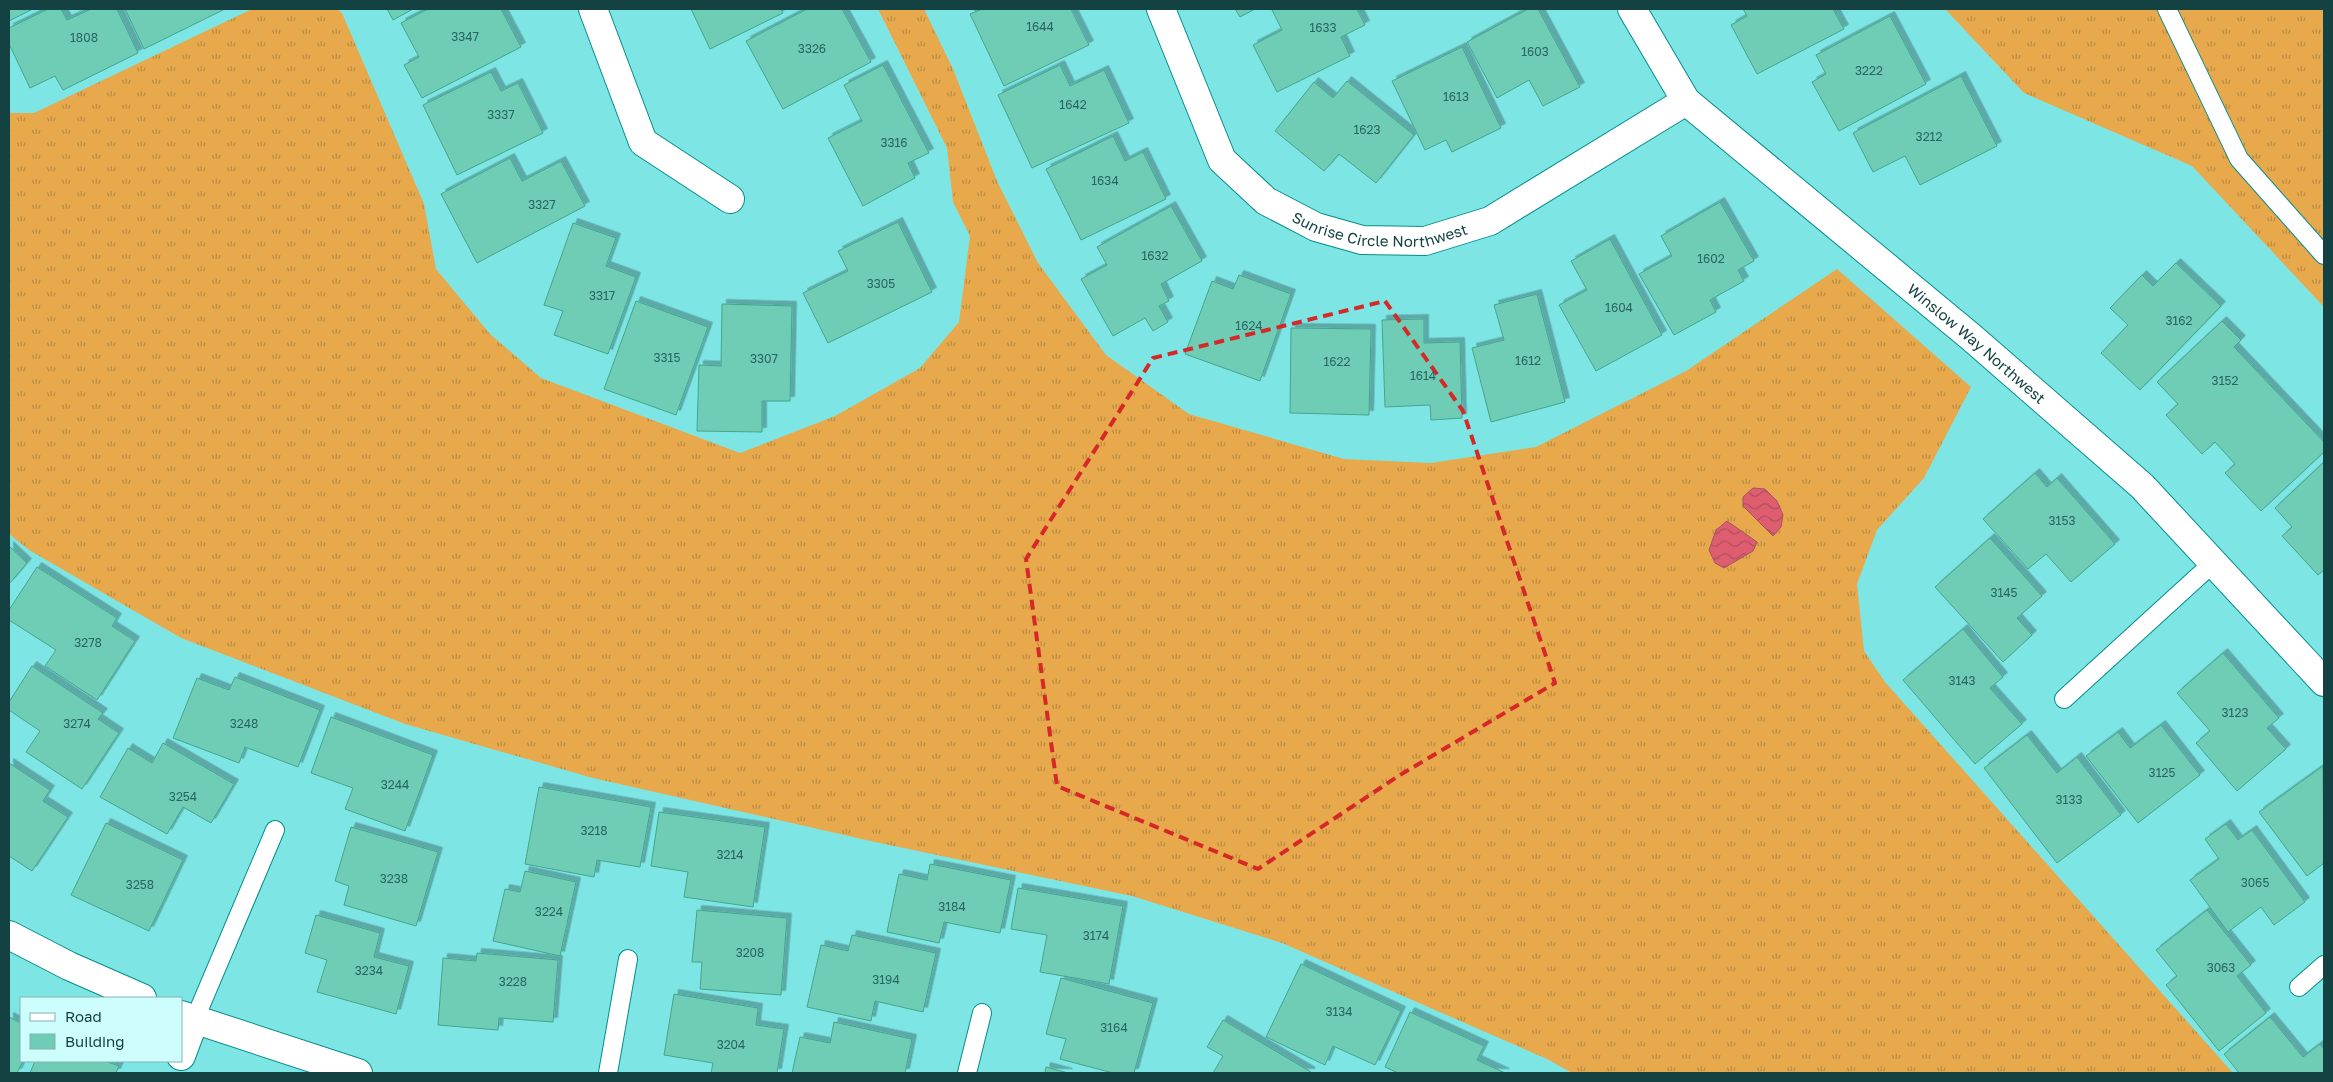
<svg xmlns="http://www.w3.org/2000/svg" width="2333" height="1082" viewBox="0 0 2333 1082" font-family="'Golos Text',sans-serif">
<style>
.grass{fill:url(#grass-tufts)}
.water{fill:url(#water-waves);stroke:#a15562}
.building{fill:#6ecdb4;stroke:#44a58d;filter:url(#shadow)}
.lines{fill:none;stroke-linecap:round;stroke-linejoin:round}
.lane-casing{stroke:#078c8c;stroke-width:20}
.street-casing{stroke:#078c8c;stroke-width:30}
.lane{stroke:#fff;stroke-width:18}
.street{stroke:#fff;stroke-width:28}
.marked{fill:none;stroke:#d62828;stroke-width:4;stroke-dasharray:10 6;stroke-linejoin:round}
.labels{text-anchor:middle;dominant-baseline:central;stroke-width:4.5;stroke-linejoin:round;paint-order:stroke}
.number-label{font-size:12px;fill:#2a655e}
.street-label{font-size:15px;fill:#144242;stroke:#cdfefd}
</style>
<defs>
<pattern id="grass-tufts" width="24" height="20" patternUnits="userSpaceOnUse" patternTransform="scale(1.25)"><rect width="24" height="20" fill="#e7a94c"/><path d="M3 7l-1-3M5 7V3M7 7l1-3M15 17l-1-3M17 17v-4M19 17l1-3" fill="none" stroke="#ba8b41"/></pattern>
<pattern id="water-waves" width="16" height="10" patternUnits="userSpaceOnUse" patternTransform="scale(1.25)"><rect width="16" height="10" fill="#de5d6f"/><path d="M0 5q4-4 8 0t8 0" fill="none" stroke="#b34e5d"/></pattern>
<filter id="shadow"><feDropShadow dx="4.5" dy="-4.5" stdDeviation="0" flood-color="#0004"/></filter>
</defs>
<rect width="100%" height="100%" fill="#7de6e5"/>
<g class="grass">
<polygon points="252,9 337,9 342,13 424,204 436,269 490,334 541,378 740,453 835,416 920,368 959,322 970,236 953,202 947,148 878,9 924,9 953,69 997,181 1038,263 1106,355 1189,414 1344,459 1431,463 1536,447 1686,371 1837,269 1971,387 1924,478 1877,530 1857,584 1864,651 1885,682 2233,1073 1572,1073 1547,1059 1282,943 1132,896 875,842 593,778 405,724 181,638 29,550 9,534 9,113 34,113"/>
<polygon points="1945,9 2324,9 2324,307 2192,166 2024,93"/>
</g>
<g class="water">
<polygon points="1753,488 1765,489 1777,501 1783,515 1781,527 1773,536 1743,506 1743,497"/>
<polygon points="1727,521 1757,542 1753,551 1724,568 1715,563 1709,550 1716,530"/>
</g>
<g class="building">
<polygon points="9,9 33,9 9,21"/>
<polygon points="48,9 61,9 67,20 91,9 117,9 138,53 63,90 55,76 30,88 9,44 9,28"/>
<polygon points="125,9 225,9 144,49"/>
<polygon points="387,9 413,9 393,20"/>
<polygon points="428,9 501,9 521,47 422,98 404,65 419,57 401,23"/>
<polygon points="691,9 781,9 783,13 710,49"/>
<polygon points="807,9 842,9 871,62 783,109 746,41"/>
<polygon points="982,9 1071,9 1089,45 1004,86 970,14"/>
<polygon points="1235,9 1255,9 1240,17"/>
<polygon points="1275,9 1357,9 1365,25 1341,37 1350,56 1277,92 1253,45 1282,30 1272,10"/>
<polygon points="1528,9 1538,9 1580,87 1543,106 1529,80 1497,98 1467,42"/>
<polygon points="1743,9 1833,9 1844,29 1757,74 1731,25 1747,16"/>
<polygon points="1890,16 1926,84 1839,131 1812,82 1826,74 1816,55"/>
<polygon points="1462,47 1501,128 1452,152 1446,140 1425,150 1392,81"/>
<polygon points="883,65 929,153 908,163 915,178 863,206 828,138 862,121 844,85"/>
<polygon points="1060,65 1070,86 1104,70 1129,123 1032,168 998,95"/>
<polygon points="491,72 501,91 518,83 543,133 457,175 423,105"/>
<polygon points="1961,76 1997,146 1920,185 1905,156 1873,172 1853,133"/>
<polygon points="1347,81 1414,135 1376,183 1339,154 1324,171 1275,131 1314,82 1333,98"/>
<polygon points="1113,136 1125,161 1143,152 1166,199 1081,240 1046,169"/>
<polygon points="510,158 522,181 561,161 585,206 477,263 441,194"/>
<polygon points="1720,202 1754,261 1738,270 1744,281 1710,300 1716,312 1674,335 1639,274 1672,256 1661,236"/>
<polygon points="1171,206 1202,261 1161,284 1169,301 1159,306 1168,322 1153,331 1145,318 1113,336 1081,279 1107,265 1097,247"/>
<polygon points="898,222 932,292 828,343 803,293 848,271 838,251"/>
<polygon points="573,223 616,238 606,266 636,277 608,354 554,335 563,311 544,305"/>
<polygon points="1610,239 1662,335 1596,371 1559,305 1587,290 1571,261"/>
<polygon points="2176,263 2221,306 2140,390 2101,353 2128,325 2110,308 2142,275 2153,286"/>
<polygon points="1239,275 1291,294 1260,381 1185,354 1212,281 1233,289"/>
<polygon points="1537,294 1565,402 1491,422 1472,348 1504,340 1494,305"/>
<polygon points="636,301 708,327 676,415 604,389"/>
<polygon points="722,304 792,306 790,401 762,401 762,432 697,431 699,365 721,366"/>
<polygon points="1424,319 1424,343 1460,342 1462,418 1431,420 1430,405 1385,407 1382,320"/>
<polygon points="2222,321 2241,340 2234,347 2324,442 2324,452 2261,511 2225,473 2235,464 2215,442 2202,454 2166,415 2178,404 2157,382"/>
<polygon points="1291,328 1371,329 1369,415 1290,413"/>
<polygon points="2324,462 2324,570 2318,575 2282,536 2292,527 2275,508"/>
<polygon points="2035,473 2047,487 2057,478 2115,544 2071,582 2046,554 2028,569 1983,519"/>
<polygon points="1990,538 2042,596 2017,618 2032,635 2003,662 1935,587"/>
<polygon points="9,546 27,563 9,584"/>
<polygon points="37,567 117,618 112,626 135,641 97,700 45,666 56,650 9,620 9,610"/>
<polygon points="1963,629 2003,677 1990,688 2022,724 1975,764 1903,680"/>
<polygon points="2223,653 2279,718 2267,728 2286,749 2237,791 2196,743 2210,731 2177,693"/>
<polygon points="32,666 103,713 98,719 119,733 82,789 26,752 40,731 9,710 9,702"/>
<polygon points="235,677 320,710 298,767 245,747 239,763 173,738 197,678 229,690"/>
<polygon points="331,717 433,755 405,831 345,809 353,788 311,773"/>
<polygon points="2161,725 2200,775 2138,823 2086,756 2118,732 2130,748"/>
<polygon points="2027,735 2057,773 2077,757 2121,815 2057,863 1984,768"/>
<polygon points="163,743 234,784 211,823 183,807 167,834 100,797 128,748 152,763"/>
<polygon points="9,763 50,790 43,801 68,817 32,871 9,856"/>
<polygon points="2323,766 2324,863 2307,876 2259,812"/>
<polygon points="539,787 651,807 640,867 597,860 594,877 525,864"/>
<polygon points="659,812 765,827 753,907 684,897 688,872 651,866"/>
<polygon points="106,823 183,860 149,931 71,895"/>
<polygon points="2226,824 2238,840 2252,830 2305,902 2274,925 2261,907 2228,932 2190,880 2219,859 2205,839"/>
<polygon points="351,827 438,852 416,926 344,905 349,886 335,881"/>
<polygon points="930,864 1011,880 1000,933 944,922 939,943 887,932 899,874 927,880"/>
<polygon points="525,871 576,882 560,956 493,941 505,889 520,892"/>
<polygon points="1018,888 1123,906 1109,984 1040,972 1047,935 1011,929"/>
<polygon points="697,910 787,918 781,995 700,989 702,962 692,962"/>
<polygon points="2207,910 2251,965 2237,976 2266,1013 2219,1051 2166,985 2177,976 2156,950"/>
<polygon points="316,915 380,933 374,957 409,966 396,1014 317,992 327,960 305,953"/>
<polygon points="852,935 936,953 923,1012 875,1001 871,1021 807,1007 821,945 848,951"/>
<polygon points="477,953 558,960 553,1022 499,1018 498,1030 438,1025 443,958 476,961"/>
<polygon points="1301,964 1401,1011 1375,1065 1333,1046 1325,1065 1266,1037"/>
<polygon points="1061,978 1153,1003 1134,1073 1113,1073 1060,1059 1066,1039 1046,1034"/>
<polygon points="674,994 758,1008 756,1025 784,1029 777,1073 711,1073 713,1063 664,1055"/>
<polygon points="1410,1012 1484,1046 1477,1060 1505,1073 1398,1073 1385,1067"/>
<polygon points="9,1017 21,1023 21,1061 23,1061 17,1073 9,1073"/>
<polygon points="2270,1017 2303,1057 2320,1044 2324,1049 2324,1073 2239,1073 2224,1054"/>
<polygon points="1223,1020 1311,1072 1310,1073 1213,1073 1223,1056 1207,1047"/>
<polygon points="834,1022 912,1039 905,1073 792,1073 800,1037 830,1043"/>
<polygon points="35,1061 105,1061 119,1066 116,1073 30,1073"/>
<polygon points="1046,1067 1068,1073 1045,1073"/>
</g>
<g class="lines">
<g class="lane-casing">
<g id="lane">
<polyline points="2167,9 2239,159 2324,255"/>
<polyline points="2064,699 2213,563"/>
<polyline points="2299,987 2324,965"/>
<polyline points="194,1021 275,830"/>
<polyline points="608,1073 628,959"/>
<polyline points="967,1073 982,1013"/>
</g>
</g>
<g class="street-casing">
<g id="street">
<polyline points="593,9 643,142 730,199"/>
<path id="s1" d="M 1161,9 L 1222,160 L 1266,201 L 1316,227 L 1362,240 L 1425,241 L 1490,221 L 1686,101"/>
<path id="s2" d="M 1632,9 L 1686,101 L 1971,337 L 2142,486 L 2324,682"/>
<polyline points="9,935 69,966 142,998"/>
<polyline points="181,1015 358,1073"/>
<polyline points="181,1056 194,1021"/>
</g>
</g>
<use href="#lane" class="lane"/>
<use href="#street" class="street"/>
</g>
<path class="marked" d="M 1385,301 L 1463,411 L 1555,683 L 1400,775 L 1258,869 L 1057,786 L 1026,559 L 1153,358 Z"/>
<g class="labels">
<g class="number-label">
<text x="1040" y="26">1644</text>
<text x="1323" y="27">1633</text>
<text x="465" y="36">3347</text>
<text x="84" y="37">1808</text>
<text x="812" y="48">3326</text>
<text x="1535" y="51">1603</text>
<text x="1869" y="70">3222</text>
<text x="1456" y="96">1613</text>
<text x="1073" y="104">1642</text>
<text x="501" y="114">3337</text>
<text x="1367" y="129">1623</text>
<text x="1929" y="136">3212</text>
<text x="894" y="142">3316</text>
<text x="1105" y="180">1634</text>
<text x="542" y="204">3327</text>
<text x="1155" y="255">1632</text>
<text x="1711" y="258">1602</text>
<text x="881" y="283">3305</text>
<text x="602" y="295">3317</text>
<text x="1619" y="307">1604</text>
<text x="2179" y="320">3162</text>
<text x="1249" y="325">1624</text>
<text x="667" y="357">3315</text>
<text x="764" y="358">3307</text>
<text x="1528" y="360">1612</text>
<text x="1337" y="361">1622</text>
<text x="1423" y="375">1614</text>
<text x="2225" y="380">3152</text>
<text x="2062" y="520">3153</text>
<text x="2004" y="592">3145</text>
<text x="88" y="642">3278</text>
<text x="1962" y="680">3143</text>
<text x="2235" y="712">3123</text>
<text x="77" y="723">3274</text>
<text x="244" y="723">3248</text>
<text x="2162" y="772">3125</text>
<text x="395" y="784">3244</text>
<text x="183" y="796">3254</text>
<text x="2069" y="799">3133</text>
<text x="594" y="830">3218</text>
<text x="730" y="854">3214</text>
<text x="394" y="878">3238</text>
<text x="2255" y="882">3065</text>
<text x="140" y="884">3258</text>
<text x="952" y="906">3184</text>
<text x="549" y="911">3224</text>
<text x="1096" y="935">3174</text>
<text x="750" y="952">3208</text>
<text x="2221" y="967">3063</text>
<text x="369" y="970">3234</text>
<text x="886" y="979">3194</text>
<text x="513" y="981">3228</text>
<text x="1339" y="1011">3134</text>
<text x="1114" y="1027">3164</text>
<text x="731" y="1044">3204</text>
</g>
<g class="street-label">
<text stroke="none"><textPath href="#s1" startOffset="344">Sunrise Circle Northwest</textPath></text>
<text stroke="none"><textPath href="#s2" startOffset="485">Winslow Way Northwest</textPath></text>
</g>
</g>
<rect width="2333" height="1082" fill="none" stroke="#144242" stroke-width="20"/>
<rect x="20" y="997" width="162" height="65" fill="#cdfefd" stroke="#83b3b2"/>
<rect x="30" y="1013" width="25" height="8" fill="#ffffff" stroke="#83b3b2"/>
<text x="65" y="1022" font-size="15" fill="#144242">Road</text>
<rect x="30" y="1034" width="25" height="15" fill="#6ecdb4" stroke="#83b3b2"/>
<text x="65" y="1047" font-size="15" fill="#144242">Building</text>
</svg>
